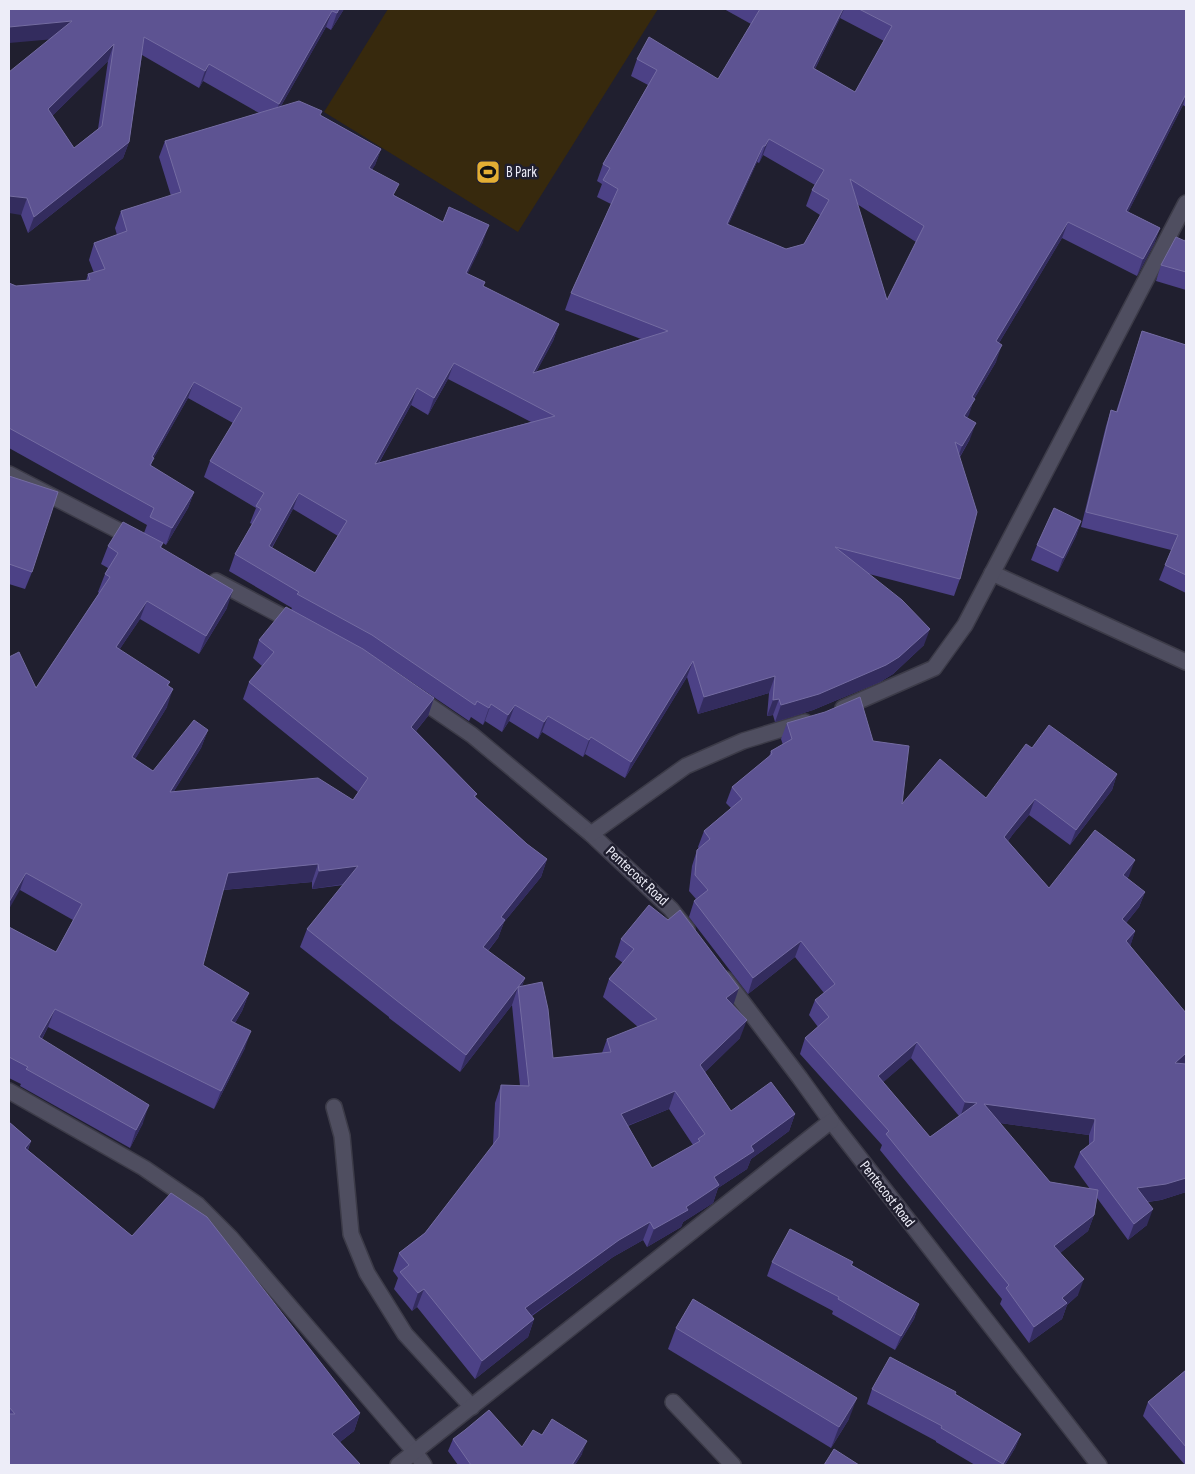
<svg xmlns="http://www.w3.org/2000/svg" width="1195" height="1474" viewBox="0 0 1195 1474" font-family="'Sofia Sans Condensed',sans-serif">
<style>
.pitch{fill:#37290d}
.lines{fill:none;stroke-linecap:round;stroke-linejoin:round}
.lane-casing{stroke:#3c3b48;stroke-width:18}
.street-casing{stroke:#3c3b48;stroke-width:18}
.lane{stroke:#4f4e60;stroke-width:15}
.street{stroke:#4f4e60;stroke-width:15}
.wall{fill:#4c4186;fill-rule:evenodd}
.shaded-wall{fill:#332c5e}
.building{fill:#5d5392;stroke:#746ca2;fill-rule:evenodd}
.labels{text-anchor:middle;dominant-baseline:central;stroke-width:5;stroke-linejoin:round;paint-order:stroke}
.poi-label{font-size:15px;fill:#ededf8;stroke:#201f2f;text-anchor:start}
.street-label{font-size:15px;fill:#ededf8;stroke:#201f2f}
</style>
<rect width="100%" height="100%" fill="#201f2f"/>
<polygon class="pitch" points="388,9 658,9 518,232 324,112"/>
<g class="lines">
<g class="lane-casing">
<g id="lane">
<polyline points="992,573 1186,662"/>
<polyline points="334,1107 342,1136 351,1234 367,1273 405,1334 472,1407"/>
<polyline points="673,1402 733,1465"/>
</g>
</g>
<g class="street-casing">
<g id="street">
<polyline points="9,474 135,539"/>
<polyline points="216,581 297,624"/>
<polyline points="415,696 472,735 591,834 671,909 687,929"/>
<polyline points="843,708 934,668 965,625 1186,203"/>
<polyline points="591,834 686,766 743,741 805,722"/>
<polyline points="725,979 800,1078 831,1121 1099,1465"/>
<polyline points="9,1091 144,1168 198,1205 230,1237 415,1452 424,1465"/>
<polyline points="398,1465 831,1121"/>
</g>
</g>
<use href="#lane" class="lane"/>
<use href="#street" class="street"/>
</g>
<g class="wall">
<path d="M 344,9 L 331,30 L 326,27 L 281,106 L 320,115 L 381,149 L 375,165 L 372,169 L 395,196 L 443,222 L 483,242 L 467,274 L 485,282 L 483,286 L 559,324 L 553,341 L 536,372 L 641,339 L 565,310 L 571,293 L 611,204 L 597,197 L 602,184 L 597,181 L 603,164 L 648,85 L 631,76 L 637,59 L 718,79 L 751,24 L 724,9 L 1186,9 L 1186,107 L 1183,105 L 1128,212 L 1160,228 L 1154,244 L 1137,276 L 1062,238 L 999,343 L 996,362 L 974,399 L 967,418 L 970,439 L 960,457 L 960,579 L 954,596 L 869,574 L 924,645 L 893,674 L 880,682 L 813,710 L 775,722 L 773,715 L 767,716 L 769,693 L 698,714 L 687,677 L 625,778 L 585,754 L 583,757 L 542,732 L 538,739 L 509,721 L 502,732 L 485,721 L 483,725 L 471,717 L 469,721 L 363,649 L 434,698 L 428,716 L 416,731 L 477,794 L 475,797 L 527,844 L 547,859 L 541,877 L 504,922 L 498,938 L 488,951 L 525,978 L 522,986 L 553,1058 L 602,1053 L 607,1039 L 638,1027 L 603,997 L 609,979 L 623,963 L 615,957 L 621,939 L 733,1006 L 740,1038 L 705,1072 L 731,1111 L 795,1114 L 789,1131 L 751,1159 L 747,1169 L 718,1188 L 713,1203 L 683,1222 L 681,1227 L 647,1247 L 643,1240 L 613,1257 L 532,1316 L 534,1319 L 528,1337 L 475,1379 L 417,1307 L 412,1311 L 394,1289 L 398,1278 L 393,1271 L 399,1253 L 425,1233 L 493,1145 L 495,1103 L 501,1085 L 520,1086 L 512,1005 L 460,1072 L 389,1018 L 389,1017 L 300,947 L 307,929 L 343,885 L 312,889 L 312,882 L 223,890 L 203,965 L 249,993 L 242,1011 L 235,1023 L 245,1048 L 214,1109 L 48,1027 L 42,1039 L 143,1123 L 130,1148 L 20,1086 L 21,1084 L 9,1078 L 9,927 L 56,952 L 73,920 L 20,890 L 36,688 L 99,593 L 98,592 L 105,574 L 108,568 L 101,564 L 108,546 L 144,533 L 147,525 L 9,448 L 9,283 L 16,286 L 86,281 L 88,274 L 94,273 L 89,260 L 94,243 L 117,235 L 115,228 L 121,211 L 171,196 L 159,157 L 165,141 L 259,113 L 203,81 L 199,88 L 142,55 L 129,142 L 123,158 L 28,233 L 21,215 L 49,39 ZM 840,18 L 884,41 L 855,92 L 815,69 ZM 108,61 L 98,129 L 74,148 L 52,116 ZM 763,155 L 815,185 L 812,190 L 806,206 L 820,215 L 804,244 L 786,249 L 728,225 L 757,162 L 759,163 ZM 857,204 L 916,242 L 887,300 ZM 448,379 L 531,422 L 379,463 L 411,405 L 428,415 ZM 188,398 L 233,423 L 210,461 L 204,477 L 256,508 L 250,523 L 252,524 L 235,554 L 229,571 L 292,608 L 291,610 L 259,640 L 253,658 L 262,666 L 249,682 L 243,699 L 358,792 L 353,800 L 174,791 L 201,748 L 208,730 L 153,771 L 135,759 L 167,707 L 168,686 L 170,682 L 119,650 L 140,619 L 199,654 L 227,608 L 161,548 L 163,543 L 166,545 L 188,508 L 194,492 L 151,466 L 152,461 ZM 293,509 L 338,536 L 315,573 L 272,548 ZM 669,1109 L 693,1145 L 652,1168 L 628,1126 Z"/>
<polygon points="1186,236 1186,290 1156,281 1161,265 1185,241"/>
<polygon points="1142,331 1186,345 1186,593 1159,580 1171,550 1081,527 1106,426 1111,410 1116,412"/>
<polygon points="9,476 32,572 25,589 9,584"/>
<polygon points="1081,521 1076,536 1058,572 1031,560 1037,545"/>
<path d="M 787,723 L 873,741 L 902,804 L 986,798 L 1032,748 L 1117,774 L 1112,790 L 1070,845 L 1029,815 L 1013,834 L 1008,841 L 1049,888 L 1129,876 L 1127,878 L 1145,892 L 1139,907 L 1126,923 L 1135,931 L 1130,946 L 1186,1013 L 1186,1192 L 1161,1200 L 1148,1202 L 1147,1225 L 1128,1240 L 1097,1198 L 1094,1215 L 1088,1231 L 1060,1253 L 1078,1295 L 1067,1305 L 1062,1319 L 1029,1343 L 1000,1304 L 1002,1299 L 880,1150 L 882,1145 L 800,1054 L 805,1038 L 818,1027 L 809,1015 L 815,1000 L 824,993 L 795,957 L 748,994 L 689,917 L 694,901 L 696,899 L 689,891 L 692,866 L 697,850 L 699,849 L 698,847 L 704,831 L 731,808 L 726,803 L 732,787 L 769,757 L 771,751 L 783,745 L 781,739 ZM 911,1058 L 959,1116 L 930,1137 L 883,1082 ZM 1000,1123 L 1089,1135 L 1089,1145 L 1080,1152 L 1074,1167 L 1090,1189 L 1050,1182 Z"/>
<polygon points="9,1122 31,1141 28,1150 132,1236 360,1413 354,1431 340,1442 360,1464 360,1465 9,1465"/>
<polygon points="772,1262 853,1262 852,1265 919,1304 914,1319 895,1350 832,1314 833,1311 767,1276"/>
<polygon points="676,1328 849,1419 831,1448 668,1349"/>
<polygon points="1186,1370 1186,1465 1185,1465 1143,1416 1148,1402"/>
<polygon points="872,1389 955,1394 1021,1434 1015,1448 1005,1465 975,1465 936,1442 936,1441 867,1404"/>
<polygon points="542,1435 582,1454 575,1465 458,1465 448,1451 453,1439 522,1447"/>
</g>
<g class="shaded-wall">
<polygon points="339,9 344,9 331,30 337,13"/>
<polygon points="843,9 844,9 840,18 807,84 813,68"/>
<polygon points="332,11 326,27 273,120 279,104"/>
<polygon points="72,21 66,38 9,43 9,27"/>
<polygon points="114,44 108,61 42,126 48,109"/>
<polygon points="209,64 203,81 199,88 205,71"/>
<polygon points="1186,94 1183,105 1120,228 1126,211"/>
<polygon points="769,139 763,155 759,163 765,146"/>
<polygon points="129,142 123,158 28,233 34,217"/>
<polygon points="763,146 757,162 721,241 727,224"/>
<polygon points="381,149 375,165 363,184 369,168"/>
<polygon points="9,196 27,198 21,215 9,213"/>
<polygon points="1068,222 1062,238 990,358 996,341"/>
<polygon points="489,225 483,242 460,290 466,273"/>
<polygon points="1160,228 1154,244 1137,276 1143,259"/>
<polygon points="559,324 553,341 527,389 533,373"/>
<polygon points="1002,345 996,362 974,399 969,415 958,432 972,397"/>
<polygon points="454,363 448,379 428,415 434,398"/>
<polygon points="194,382 188,398 152,461 148,475 152,457"/>
<polygon points="417,388 411,405 369,480 375,464"/>
<polygon points="976,423 970,439 956,463 962,446"/>
<polygon points="194,492 188,508 166,545 172,528"/>
<polygon points="299,493 293,509 263,563 269,546"/>
<polygon points="1081,521 1076,536 1058,572 1063,558"/>
<polygon points="233,590 227,608 199,654 206,636"/>
<polygon points="147,601 140,619 109,665 116,647"/>
<polygon points="930,629 924,645 893,674 880,682 813,710 775,722 781,705"/>
<polygon points="693,661 687,677 625,778 631,762"/>
<polygon points="775,676 769,693 698,714 704,697"/>
<polygon points="173,689 167,707 126,774 132,757"/>
<polygon points="434,698 428,716 405,744 411,727"/>
<polygon points="779,699 773,715 767,716 773,700"/>
<polygon points="491,704 485,721 483,725 489,708"/>
<polygon points="515,705 509,721 502,732 508,715"/>
<polygon points="548,716 542,732 538,739 544,722"/>
<polygon points="208,730 201,748 163,809 170,792"/>
<polygon points="591,737 585,754 583,757 589,740"/>
<polygon points="1117,774 1112,790 1070,845 1076,830"/>
<polygon points="1035,799 1029,815 1013,834 999,853 1004,837 1019,818"/>
<polygon points="547,859 541,877 504,922 498,938 476,965 483,947 501,917"/>
<polygon points="1135,860 1129,876 1117,891 1123,875"/>
<polygon points="318,864 312,882 221,890 228,873"/>
<polygon points="358,866 351,883 312,889 319,871"/>
<polygon points="26,873 20,890 9,909 9,902"/>
<polygon points="1145,892 1139,907 1116,935 1122,919"/>
<polygon points="1135,931 1130,947 1126,941"/>
<polygon points="801,941 795,957 748,994 753,978"/>
<polygon points="525,978 519,994 518,987"/>
<polygon points="518,987 512,1005 460,1072 466,1055"/>
<polygon points="739,988 733,1006 726,998"/>
<polygon points="249,993 242,1011 225,1039 231,1021"/>
<polygon points="55,1009 48,1027 33,1055 39,1037"/>
<polygon points="747,1020 740,1038 694,1083 700,1065"/>
<polygon points="251,1031 245,1048 214,1109 221,1091"/>
<polygon points="917,1042 911,1058 872,1092 878,1076"/>
<polygon points="1186,1053 1186,1064 1175,1063"/>
<polygon points="675,1091 669,1109 614,1131 621,1114"/>
<polygon points="965,1102 977,1103 960,1118"/>
<polygon points="984,1104 1095,1119 1089,1135 978,1120"/>
<polygon points="149,1105 143,1123 130,1148 136,1130"/>
<polygon points="795,1114 789,1131 751,1159 747,1169 718,1188 713,1203 683,1222 681,1227 647,1247 654,1229 686,1207 714,1177 751,1146"/>
<polygon points="31,1141 24,1159 25,1148"/>
<polygon points="1186,1178 1186,1192 1161,1200 1131,1204 1137,1188"/>
<polygon points="1153,1209 1147,1225 1128,1240 1134,1224"/>
<polygon points="1094,1215 1088,1231 1049,1262 1054,1246"/>
<polygon points="650,1222 643,1240 613,1257 518,1325 525,1308 619,1240"/>
<polygon points="1084,1279 1078,1295 1067,1305 1062,1319 1029,1343 1034,1327 1062,1298"/>
<polygon points="424,1289 417,1307 412,1311 418,1293"/>
<polygon points="919,1304 914,1319 895,1350 901,1336"/>
<polygon points="534,1319 528,1337 475,1379 482,1361"/>
<polygon points="857,1398 849,1419 831,1448 839,1427"/>
<polygon points="360,1413 354,1431 326,1453 332,1434"/>
<polygon points="1021,1434 1015,1448 1005,1465 1002,1465"/>
<polygon points="587,1441 582,1454 575,1465 572,1465"/>
</g>
<g class="building">
<path d="M 9,9 L 339,9 L 337,13 L 332,11 L 279,104 L 209,64 L 205,71 L 144,37 L 129,142 L 34,217 L 27,198 L 9,196 L 9,72 L 72,21 L 9,27 ZM 114,44 L 102,126 L 74,148 L 48,109 Z"/>
<path d="M 760,9 L 843,9 L 813,68 L 855,92 L 892,26 L 859,9 L 1186,9 L 1186,94 L 1126,211 L 1160,228 L 1143,259 L 1068,222 L 996,341 L 1002,345 L 972,397 L 975,399 L 964,416 L 976,423 L 962,446 L 955,442 L 977,512 L 960,579 L 835,547 L 902,600 L 930,629 L 899,657 L 886,665 L 819,694 L 781,705 L 779,699 L 773,700 L 775,676 L 704,697 L 693,661 L 631,762 L 591,737 L 589,740 L 548,716 L 544,722 L 515,705 L 508,715 L 491,704 L 489,708 L 477,701 L 475,705 L 372,635 L 297,594 L 299,592 L 235,554 L 261,509 L 256,506 L 264,493 L 210,461 L 242,408 L 194,382 L 152,457 L 154,458 L 150,465 L 194,492 L 172,528 L 150,517 L 154,508 L 9,428 L 9,283 L 16,286 L 90,280 L 88,274 L 105,269 L 94,243 L 127,231 L 121,211 L 181,192 L 165,141 L 299,101 L 322,111 L 320,115 L 381,149 L 369,168 L 399,184 L 393,195 L 443,222 L 449,207 L 489,225 L 466,273 L 485,282 L 483,286 L 559,324 L 533,373 L 668,331 L 571,293 L 618,189 L 603,180 L 610,168 L 603,164 L 657,70 L 637,59 L 649,37 L 718,79 ZM 769,139 L 824,170 L 812,190 L 829,200 L 804,244 L 786,249 L 727,224 L 763,146 L 765,146 ZM 850,179 L 924,226 L 887,300 ZM 454,363 L 555,416 L 375,464 L 417,388 L 434,398 ZM 299,493 L 347,521 L 315,573 L 269,546 Z"/>
<polygon points="1176,237 1185,241 1186,237 1186,272 1161,265"/>
<polygon points="1142,331 1186,345 1186,575 1165,565 1178,535 1086,512 1111,410 1117,412"/>
<polygon points="9,476 58,492 32,572 9,564"/>
<polygon points="1054,508 1081,521 1063,558 1037,545"/>
<path d="M 123,522 L 163,543 L 160,547 L 233,590 L 206,636 L 147,601 L 116,647 L 170,682 L 167,685 L 173,689 L 132,757 L 153,771 L 194,720 L 208,730 L 170,792 L 318,778 L 353,800 L 368,778 L 249,682 L 274,652 L 259,640 L 286,607 L 363,649 L 434,698 L 411,727 L 477,794 L 474,796 L 527,844 L 547,859 L 501,917 L 505,920 L 483,947 L 525,978 L 518,987 L 542,982 L 548,1009 L 553,1058 L 611,1052 L 607,1039 L 657,1019 L 609,979 L 634,949 L 621,939 L 649,905 L 668,920 L 680,910 L 739,988 L 726,998 L 747,1020 L 700,1065 L 731,1111 L 771,1082 L 795,1114 L 751,1146 L 754,1151 L 714,1177 L 719,1185 L 686,1207 L 688,1210 L 654,1229 L 650,1222 L 619,1240 L 525,1308 L 534,1319 L 482,1361 L 424,1289 L 418,1293 L 400,1272 L 409,1265 L 399,1253 L 425,1233 L 499,1137 L 501,1085 L 529,1086 L 518,987 L 466,1055 L 396,1000 L 307,929 L 358,866 L 319,871 L 318,864 L 228,873 L 203,965 L 249,993 L 231,1021 L 251,1031 L 221,1091 L 55,1009 L 39,1037 L 149,1105 L 136,1130 L 26,1069 L 28,1067 L 9,1057 L 9,927 L 56,952 L 82,904 L 26,873 L 9,902 L 9,657 L 19,652 L 36,688 L 110,577 L 105,574 L 118,553 L 108,546 ZM 675,1091 L 705,1134 L 698,1139 L 700,1141 L 652,1168 L 621,1114 Z"/>
<path d="M 860,697 L 873,741 L 909,746 L 902,804 L 940,759 L 986,798 L 1026,744 L 1032,748 L 1049,725 L 1117,774 L 1076,830 L 1035,799 L 1019,818 L 1004,837 L 1049,888 L 1095,830 L 1135,860 L 1123,875 L 1145,892 L 1122,919 L 1135,931 L 1126,941 L 1186,1013 L 1186,1053 L 1175,1063 L 1186,1064 L 1186,1178 L 1166,1184 L 1137,1188 L 1153,1209 L 1134,1224 L 1080,1152 L 1094,1141 L 1095,1119 L 984,1104 L 1050,1182 L 1098,1190 L 1094,1215 L 1054,1246 L 1084,1279 L 1062,1298 L 1067,1303 L 1034,1327 L 1006,1288 L 1009,1285 L 886,1134 L 889,1131 L 805,1038 L 829,1017 L 815,1000 L 835,984 L 801,941 L 753,978 L 694,901 L 708,890 L 695,875 L 697,850 L 710,839 L 704,831 L 742,799 L 732,787 L 772,754 L 771,751 L 792,739 L 787,723 L 825,712 ZM 917,1042 L 965,1102 L 977,1103 L 930,1137 L 878,1076 Z"/>
<polygon points="9,1122 31,1141 25,1148 132,1236 171,1193 207,1217 360,1413 332,1434 360,1464 359,1465 9,1465 9,1414 15,1414 9,1407"/>
<polygon points="790,1229 853,1262 851,1265 919,1304 901,1336 838,1299 839,1297 772,1262"/>
<polygon points="693,1299 857,1398 839,1427 676,1328"/>
<polygon points="890,1357 956,1392 955,1394 1021,1434 1003,1464 941,1428 942,1426 872,1389"/>
<polygon points="1186,1370 1186,1447 1148,1402"/>
<polygon points="489,1410 522,1447 533,1430 542,1435 552,1419 587,1441 572,1465 471,1465 453,1439 465,1430"/>
<polygon points="834,1449 859,1465 824,1465"/>
</g>
<defs>
<g id="stadium-square" transform="scale(1.25)"><rect x="-9" y="-9" width="18" height="18" rx="4" fill="#e3ae34" stroke="#201f2f"/><path d="M0-5a6.5 5 0 1 0 0 10a6.5 5 0 1 0 0-10ZM-3.5-1.8h7v3.6h-7Z" fill="#111"/></g>
</defs>
<g fill-rule="evenodd">
<use href="#stadium-square" x="488" y="172"/>
</g>
<g class="labels">
<g class="poi-label">
<text x="506" y="172">B Park</text>
</g>
<g class="street-label">
<text transform="translate(637 876) rotate(43)">Pentecost Road</text>
<text transform="translate(887 1194) rotate(52)">Pentecost Road</text>
</g>
</g>
<rect width="1195" height="1474" fill="none" stroke="#ededf8" stroke-width="20"/>
</svg>
